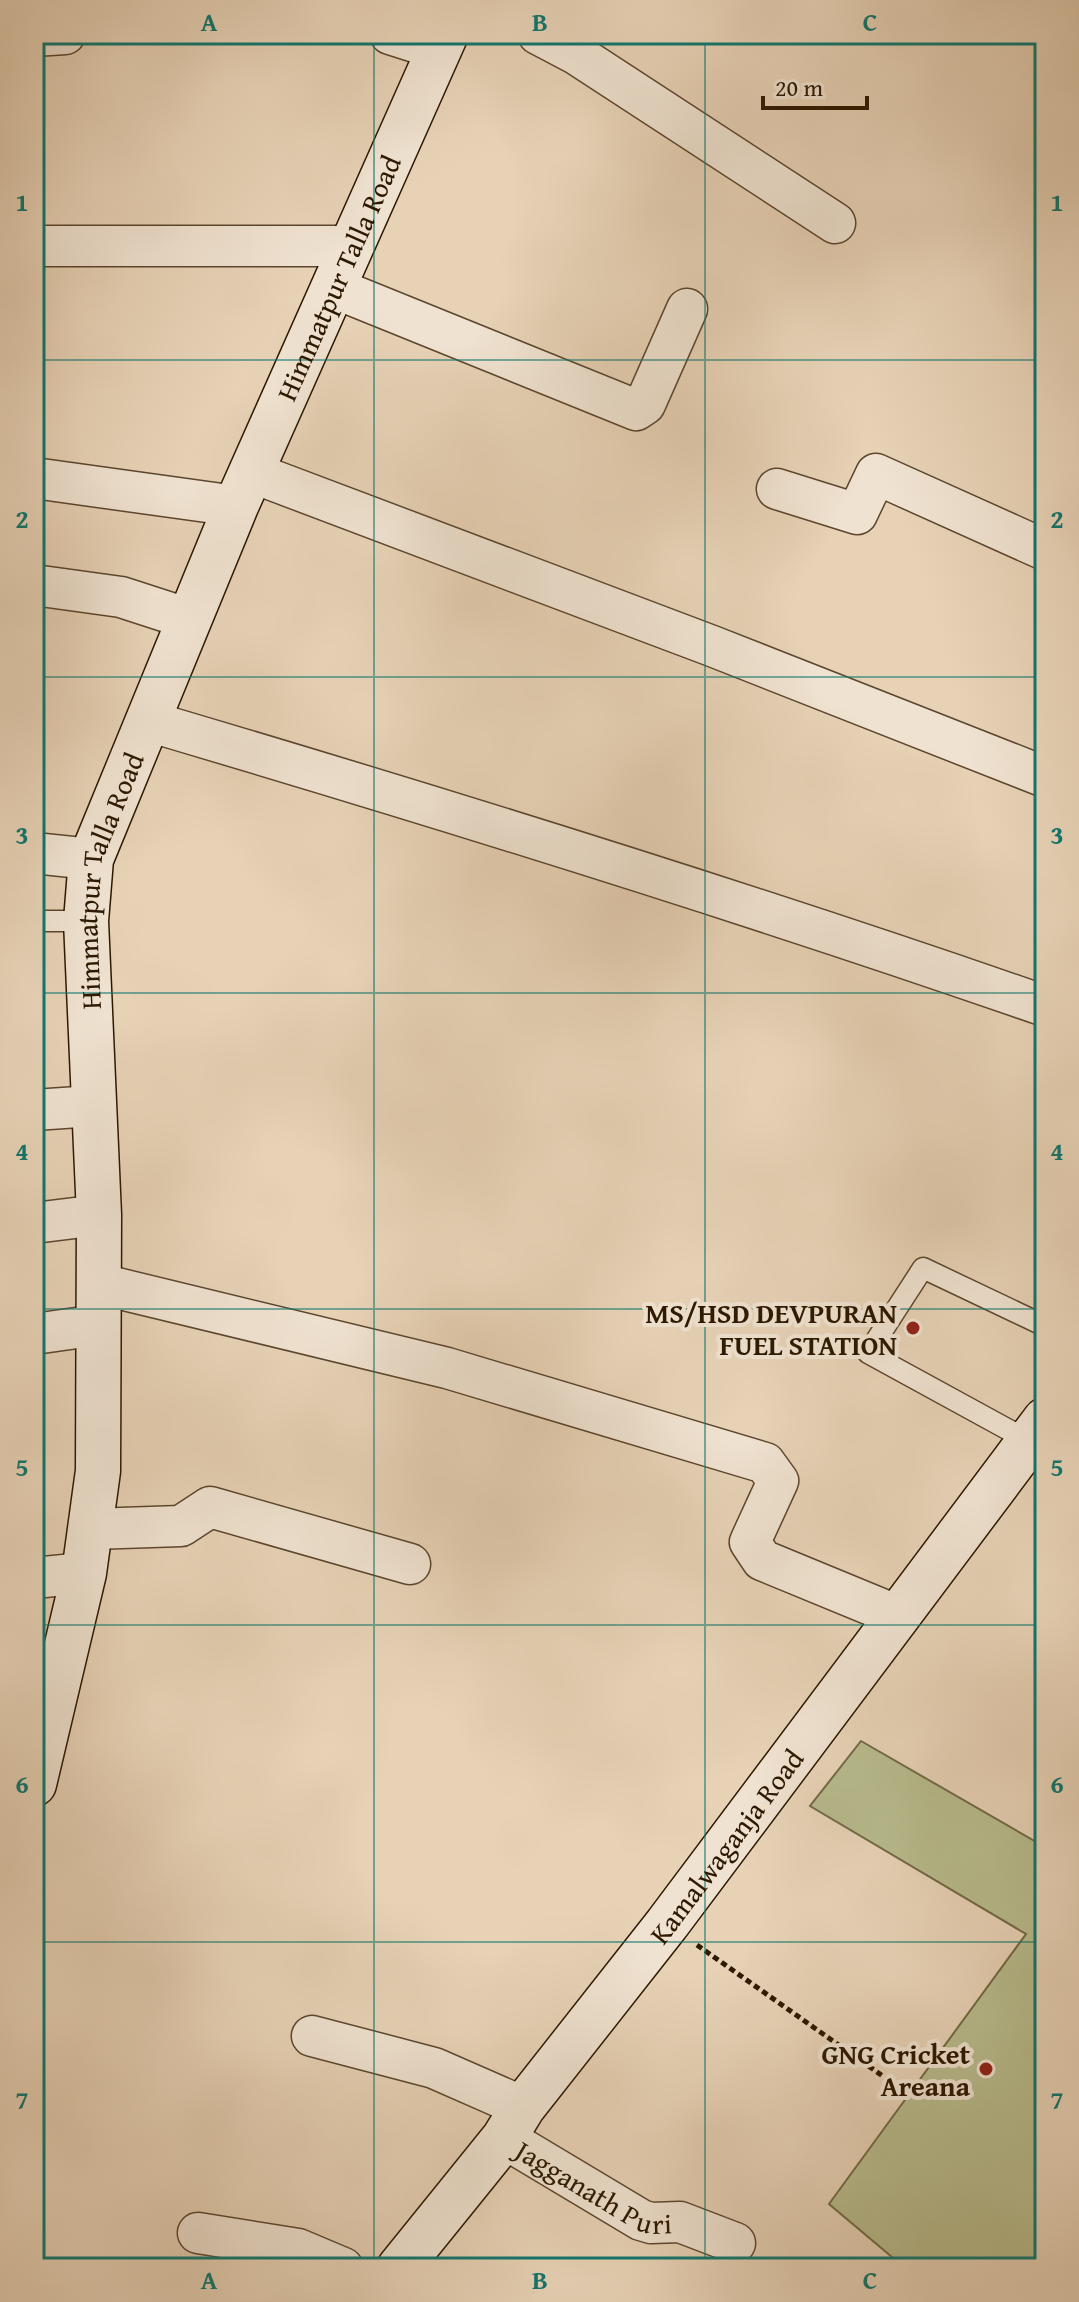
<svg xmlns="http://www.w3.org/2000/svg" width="1079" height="2302" viewBox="0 0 1079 2302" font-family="'Gentium Book Plus',serif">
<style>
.green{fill:#b7bb8d;stroke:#726a46;stroke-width:2}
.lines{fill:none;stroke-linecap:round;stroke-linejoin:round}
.lane-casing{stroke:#5c462e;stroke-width:23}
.street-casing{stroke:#5c462e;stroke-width:43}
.secondary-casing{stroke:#2d1800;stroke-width:47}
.path{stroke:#2d1800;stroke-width:5;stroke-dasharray:6 4;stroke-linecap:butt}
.lane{stroke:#efe2d0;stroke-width:20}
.street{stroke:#efe2d0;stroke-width:40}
.secondary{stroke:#efe2d0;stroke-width:44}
.grid{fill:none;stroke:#0f766e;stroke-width:2;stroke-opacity:0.55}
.poi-dot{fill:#8f2418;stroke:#efe2d0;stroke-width:3}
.labels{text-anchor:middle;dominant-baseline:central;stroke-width:8;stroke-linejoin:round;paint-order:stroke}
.street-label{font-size:28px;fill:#2d1800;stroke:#efe2d0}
.poi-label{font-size:28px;font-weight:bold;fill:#2d1800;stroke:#efe2d0;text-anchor:end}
.neatline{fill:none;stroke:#0f766e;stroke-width:3}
.grid-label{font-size:26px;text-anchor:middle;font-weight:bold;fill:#0f766e}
</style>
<rect width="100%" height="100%" fill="#e7d2b6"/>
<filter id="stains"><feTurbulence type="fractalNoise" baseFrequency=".0025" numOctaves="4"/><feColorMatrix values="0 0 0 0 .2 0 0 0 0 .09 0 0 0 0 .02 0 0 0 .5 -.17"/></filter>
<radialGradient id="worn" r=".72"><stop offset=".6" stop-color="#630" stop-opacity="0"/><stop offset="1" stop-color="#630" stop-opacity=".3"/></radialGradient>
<polygon class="green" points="861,1741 1045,1847 1045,2268 905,2268 829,2204 1026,1934 810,1806"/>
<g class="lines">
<g class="lane-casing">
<g id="lane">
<polyline points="34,921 86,921"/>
<polyline points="1029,1441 868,1353 923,1268 1045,1326"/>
</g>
</g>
<g class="street-casing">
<g id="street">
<polyline points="390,34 437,49"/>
<polyline points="538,34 576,54 835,223"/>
<polyline points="34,36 65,34"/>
<polyline points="34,246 350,246"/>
<polyline points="332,287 636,410 645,404 687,309"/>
<polyline points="251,472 712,646 1045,777"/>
<polyline points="34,478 236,506"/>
<polyline points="777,489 857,514 876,474 1045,550"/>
<polyline points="34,585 121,597 189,619"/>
<path d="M 148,721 C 449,810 749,903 1045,1006"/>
<polyline points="34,853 91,859"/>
<polyline points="34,1110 93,1106"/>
<polyline points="34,1223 99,1215"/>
<polyline points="100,1284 447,1368 765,1463 778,1481 750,1542 762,1560 898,1616"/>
<polyline points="34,1334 98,1325"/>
<polyline points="91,1529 181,1526 210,1507 410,1564"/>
<polyline points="34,1578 84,1573"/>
<polyline points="312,2036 434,2068 523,2107"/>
<path id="s1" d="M 504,2138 L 641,2220 L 651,2223 L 680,2222 L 735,2243"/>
<polyline points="198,2233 298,2249 343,2268"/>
</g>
</g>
<g class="secondary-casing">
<g id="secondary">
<path id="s2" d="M 34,1784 L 84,1573 L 98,1471 L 99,1215 L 86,921 L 91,859 L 236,506 L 446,34"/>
<path id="s3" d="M 399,2268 L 504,2138 L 523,2107 L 667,1924 L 1045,1420"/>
</g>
</g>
<polyline class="path" points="697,1945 901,2089"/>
<use href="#lane" class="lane"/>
<use href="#street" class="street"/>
<use href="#secondary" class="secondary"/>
</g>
<path class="grid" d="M 374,34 L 374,2268M 705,34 L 705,2268M 34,360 L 1045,360M 34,677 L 1045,677M 34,993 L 1045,993M 34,1309 L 1045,1309M 34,1625 L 1045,1625M 34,1942 L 1045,1942"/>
<g class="poi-dot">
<circle cx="913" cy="1328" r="8"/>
<circle cx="986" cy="2069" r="8"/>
</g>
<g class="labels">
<g class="street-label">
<text stroke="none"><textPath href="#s2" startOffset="1564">Himmatpur Talla Road</textPath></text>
<text stroke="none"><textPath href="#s2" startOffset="914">Himmatpur Talla Road</textPath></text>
<text stroke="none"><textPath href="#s3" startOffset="534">Kamalwaganja Road</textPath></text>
<text stroke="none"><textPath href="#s1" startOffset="104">Jagganath Puri</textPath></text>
</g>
<g class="poi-label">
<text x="897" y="1312">MS/HSD DEVPURAN<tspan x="897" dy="32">FUEL STATION</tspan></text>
<text x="970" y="2053">GNG Cricket<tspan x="970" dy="32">Areana</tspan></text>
</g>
</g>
<rect width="1079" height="2302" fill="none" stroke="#e7d2b6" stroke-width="88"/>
<path d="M763 96v12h104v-12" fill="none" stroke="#2d1800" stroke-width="4"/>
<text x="775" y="96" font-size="24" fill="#2d1800" stroke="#efe2d0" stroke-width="6" paint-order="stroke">20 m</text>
<rect x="44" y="44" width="991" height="2214" class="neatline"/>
<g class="grid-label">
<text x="209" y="31">A</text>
<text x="540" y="31">B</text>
<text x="870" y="31">C</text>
<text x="22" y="211">1</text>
<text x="1057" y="211">1</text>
<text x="22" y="528">2</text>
<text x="1057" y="528">2</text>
<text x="22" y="844">3</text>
<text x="1057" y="844">3</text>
<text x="22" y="1160">4</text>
<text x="1057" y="1160">4</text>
<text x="22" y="1476">5</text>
<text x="1057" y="1476">5</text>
<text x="22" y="1793">6</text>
<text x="1057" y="1793">6</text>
<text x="22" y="2109">7</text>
<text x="1057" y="2109">7</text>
<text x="209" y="2289">A</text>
<text x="540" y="2289">B</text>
<text x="870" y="2289">C</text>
</g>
<rect width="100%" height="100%" filter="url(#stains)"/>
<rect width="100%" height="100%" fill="url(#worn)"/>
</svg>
